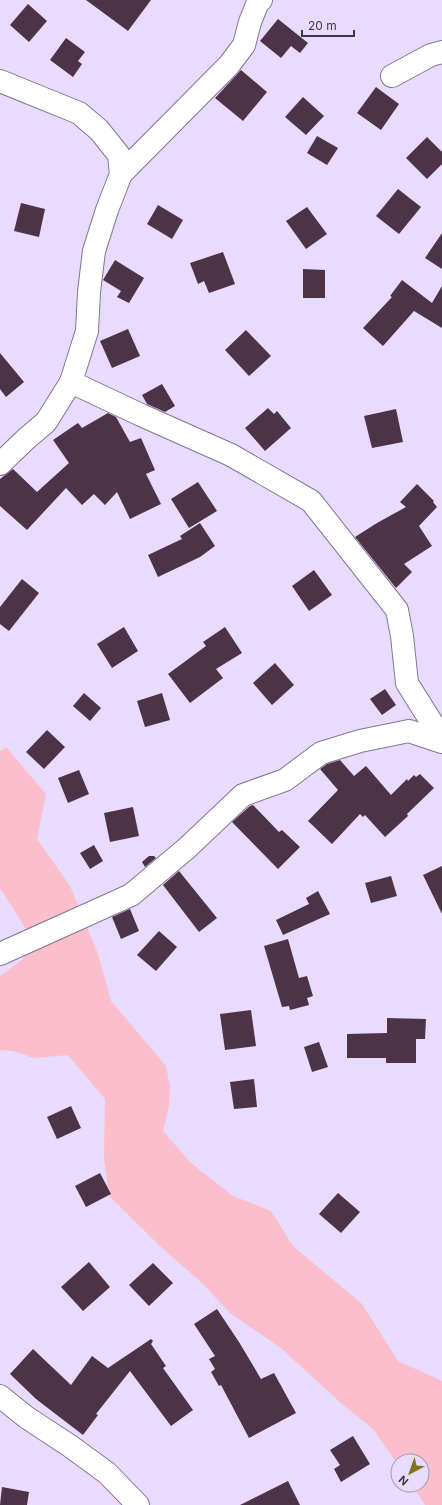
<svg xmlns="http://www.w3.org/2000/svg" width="442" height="1505" viewBox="0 0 442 1505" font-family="Inter,sans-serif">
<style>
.green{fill:#fabfca}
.building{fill:#4c3347}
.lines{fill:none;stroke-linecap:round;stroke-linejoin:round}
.minor-casing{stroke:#827795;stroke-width:24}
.minor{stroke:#fff;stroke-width:22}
</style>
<rect width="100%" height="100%" fill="#e8dbfe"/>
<polygon class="green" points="6,747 46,794 37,839 70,886 98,954 111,1001 166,1066 170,1087 169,1106 163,1131 191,1163 233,1196 271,1211 293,1246 362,1304 398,1361 442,1381 442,1505 425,1505 412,1485 422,1485 422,1461 398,1461 398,1465 373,1429 342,1404 282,1349 230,1313 203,1284 161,1247 109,1196 104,1159 105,1099 68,1055 34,1058 13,1051 0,1050 0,976 23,959 31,937 2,891 0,889 0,751"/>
<g class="building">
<polygon points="86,0 151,0 128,31"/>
<polygon points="28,4 47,21 29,42 10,25"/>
<polygon points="278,19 308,43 300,53 291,46 281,58 260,41"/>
<polygon points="66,38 85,52 78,61 82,64 73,77 50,60"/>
<polygon points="241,70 267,92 243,121 215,98"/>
<polygon points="376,87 399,104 381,130 357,113"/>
<polygon points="303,97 324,116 306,135 285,117"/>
<polygon points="317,136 338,148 327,165 307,153"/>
<polygon points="427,137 442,152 442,164 427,179 406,158"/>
<polygon points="398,189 421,207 399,234 376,216"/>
<polygon points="21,203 45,209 39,237 14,231"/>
<polygon points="158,205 183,220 172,239 147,224"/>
<polygon points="307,207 327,234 306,249 286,221"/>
<polygon points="442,233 442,269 425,258"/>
<polygon points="223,252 235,284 209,293 204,281 198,284 190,263"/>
<polygon points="115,260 144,278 129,303 117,297 121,291 103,280"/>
<polygon points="303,269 325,270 325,298 303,298"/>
<polygon points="402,280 432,303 442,286 442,328 414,311 383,346 363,328 392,297 390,296"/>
<polygon points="128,329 140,356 112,368 100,341"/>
<polygon points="246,330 271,356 249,376 225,350"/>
<polygon points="0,353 24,382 6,397 0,389"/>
<polygon points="162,384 175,406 165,412 147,404 142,395"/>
<polygon points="268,408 274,414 277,411 291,428 265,451 245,428"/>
<polygon points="396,409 403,442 372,448 364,416"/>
<polygon points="108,413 116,417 130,442 141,438 155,470 146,474 161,504 130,519 117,492 105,505 94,494 82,505 66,488 27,530 0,506 0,479 13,469 37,492 69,463 53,440 78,423 82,428"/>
<polygon points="198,482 217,511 189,528 171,499"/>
<polygon points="417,484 434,501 433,502 437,507 419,526 432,546 404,564 412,572 396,588 355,537 377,523 406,507 400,502"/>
<polygon points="200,523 215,546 200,557 158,577 148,555 182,539 180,536"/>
<polygon points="314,570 332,595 309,611 292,586"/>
<polygon points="22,579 39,593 9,631 0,624 0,607"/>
<polygon points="124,627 138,651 112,668 97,644"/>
<polygon points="225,627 242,653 216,669 223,678 190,703 168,674 206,646 203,642"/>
<polygon points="275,663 294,685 272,705 253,683"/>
<polygon points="385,689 396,705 382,715 370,699"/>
<polygon points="84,693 101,708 90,721 73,706"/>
<polygon points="162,693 170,720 145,727 137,701"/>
<polygon points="47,730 65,747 44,769 26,752"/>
<polygon points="340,760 354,776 366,766 391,795 407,779 408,781 414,775 416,777 420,774 434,788 407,814 408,816 385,837 365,815 363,817 360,814 332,844 308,821 338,790 320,769 327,764"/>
<polygon points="79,770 89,794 68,803 58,778"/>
<polygon points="253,805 279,832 282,830 300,847 278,869 232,822 250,806"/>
<polygon points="133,807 139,836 110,842 104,813"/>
<polygon points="94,845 103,861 90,869 80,853"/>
<polygon points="149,856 154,856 156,858 145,867 142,862"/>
<polygon points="442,866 442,914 423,875"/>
<polygon points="179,871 217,918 199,932 163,885"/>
<polygon points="391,876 397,896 371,903 365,883"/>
<polygon points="318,891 330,914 283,935 276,920 309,904 306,898"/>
<polygon points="130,909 139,931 121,939 112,917"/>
<polygon points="159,931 177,947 156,971 137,955"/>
<polygon points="288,939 299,978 307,976 313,996 307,998 309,1005 290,1010 289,1006 282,1007 264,946"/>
<polygon points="251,1010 256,1046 225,1050 220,1014"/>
<polygon points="387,1018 426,1019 425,1039 416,1039 416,1063 386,1063 386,1058 347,1058 347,1034 387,1033"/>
<polygon points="319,1042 328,1067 312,1072 304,1047"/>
<polygon points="254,1079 257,1107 234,1109 230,1082"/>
<polygon points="71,1106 81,1128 57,1139 47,1117"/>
<polygon points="100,1173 111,1194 86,1207 75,1186"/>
<polygon points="338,1193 360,1212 341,1233 319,1214"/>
<polygon points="89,1262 110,1287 83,1311 61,1287"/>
<polygon points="153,1263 173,1283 149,1306 129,1285"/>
<polygon points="217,1309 239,1342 261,1379 274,1373 296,1413 249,1438 221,1385 219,1386 211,1372 215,1369 209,1359 215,1356 194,1324"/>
<polygon points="151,1339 153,1341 151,1344 166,1366 163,1368 193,1410 171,1426 130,1371 96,1414 98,1415 83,1435 36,1399 10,1374 33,1349 71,1385 92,1356 108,1368"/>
<polygon points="353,1436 370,1464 341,1482 334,1469 340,1465 330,1450"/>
<polygon points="288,1481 300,1505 240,1505"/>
<polygon points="2,1487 29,1492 27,1505 0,1505"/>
</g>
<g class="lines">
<g class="minor-casing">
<g id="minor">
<polyline points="392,76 431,55 442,52"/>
<polyline points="0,81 79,113 99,130 119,155 121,174 107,210 94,251 89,292 87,331 71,382 46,422 26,439 0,464"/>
<polyline points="121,174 229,65 244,45 250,22 258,2 261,0"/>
<polyline points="71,382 141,415 231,455 311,501 397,610 402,636 407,683 442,739"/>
<polyline points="0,954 131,895 187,848 243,795 285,780 321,753 360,741 409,731 442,742"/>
<polyline points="0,1396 26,1417 70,1446 107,1473 138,1505"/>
</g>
</g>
<use href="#minor" class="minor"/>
</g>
<g transform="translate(410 1473) rotate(221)"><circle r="19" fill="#e8dbfe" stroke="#a49ab4"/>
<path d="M0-3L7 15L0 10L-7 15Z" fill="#807417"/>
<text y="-6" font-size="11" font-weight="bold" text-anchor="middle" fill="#3d3845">N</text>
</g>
<path d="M302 30v6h52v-6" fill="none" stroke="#3d3845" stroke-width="2"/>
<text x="308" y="30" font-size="12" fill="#3d3845" stroke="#e8dbfe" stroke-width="3" paint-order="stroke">20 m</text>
</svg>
